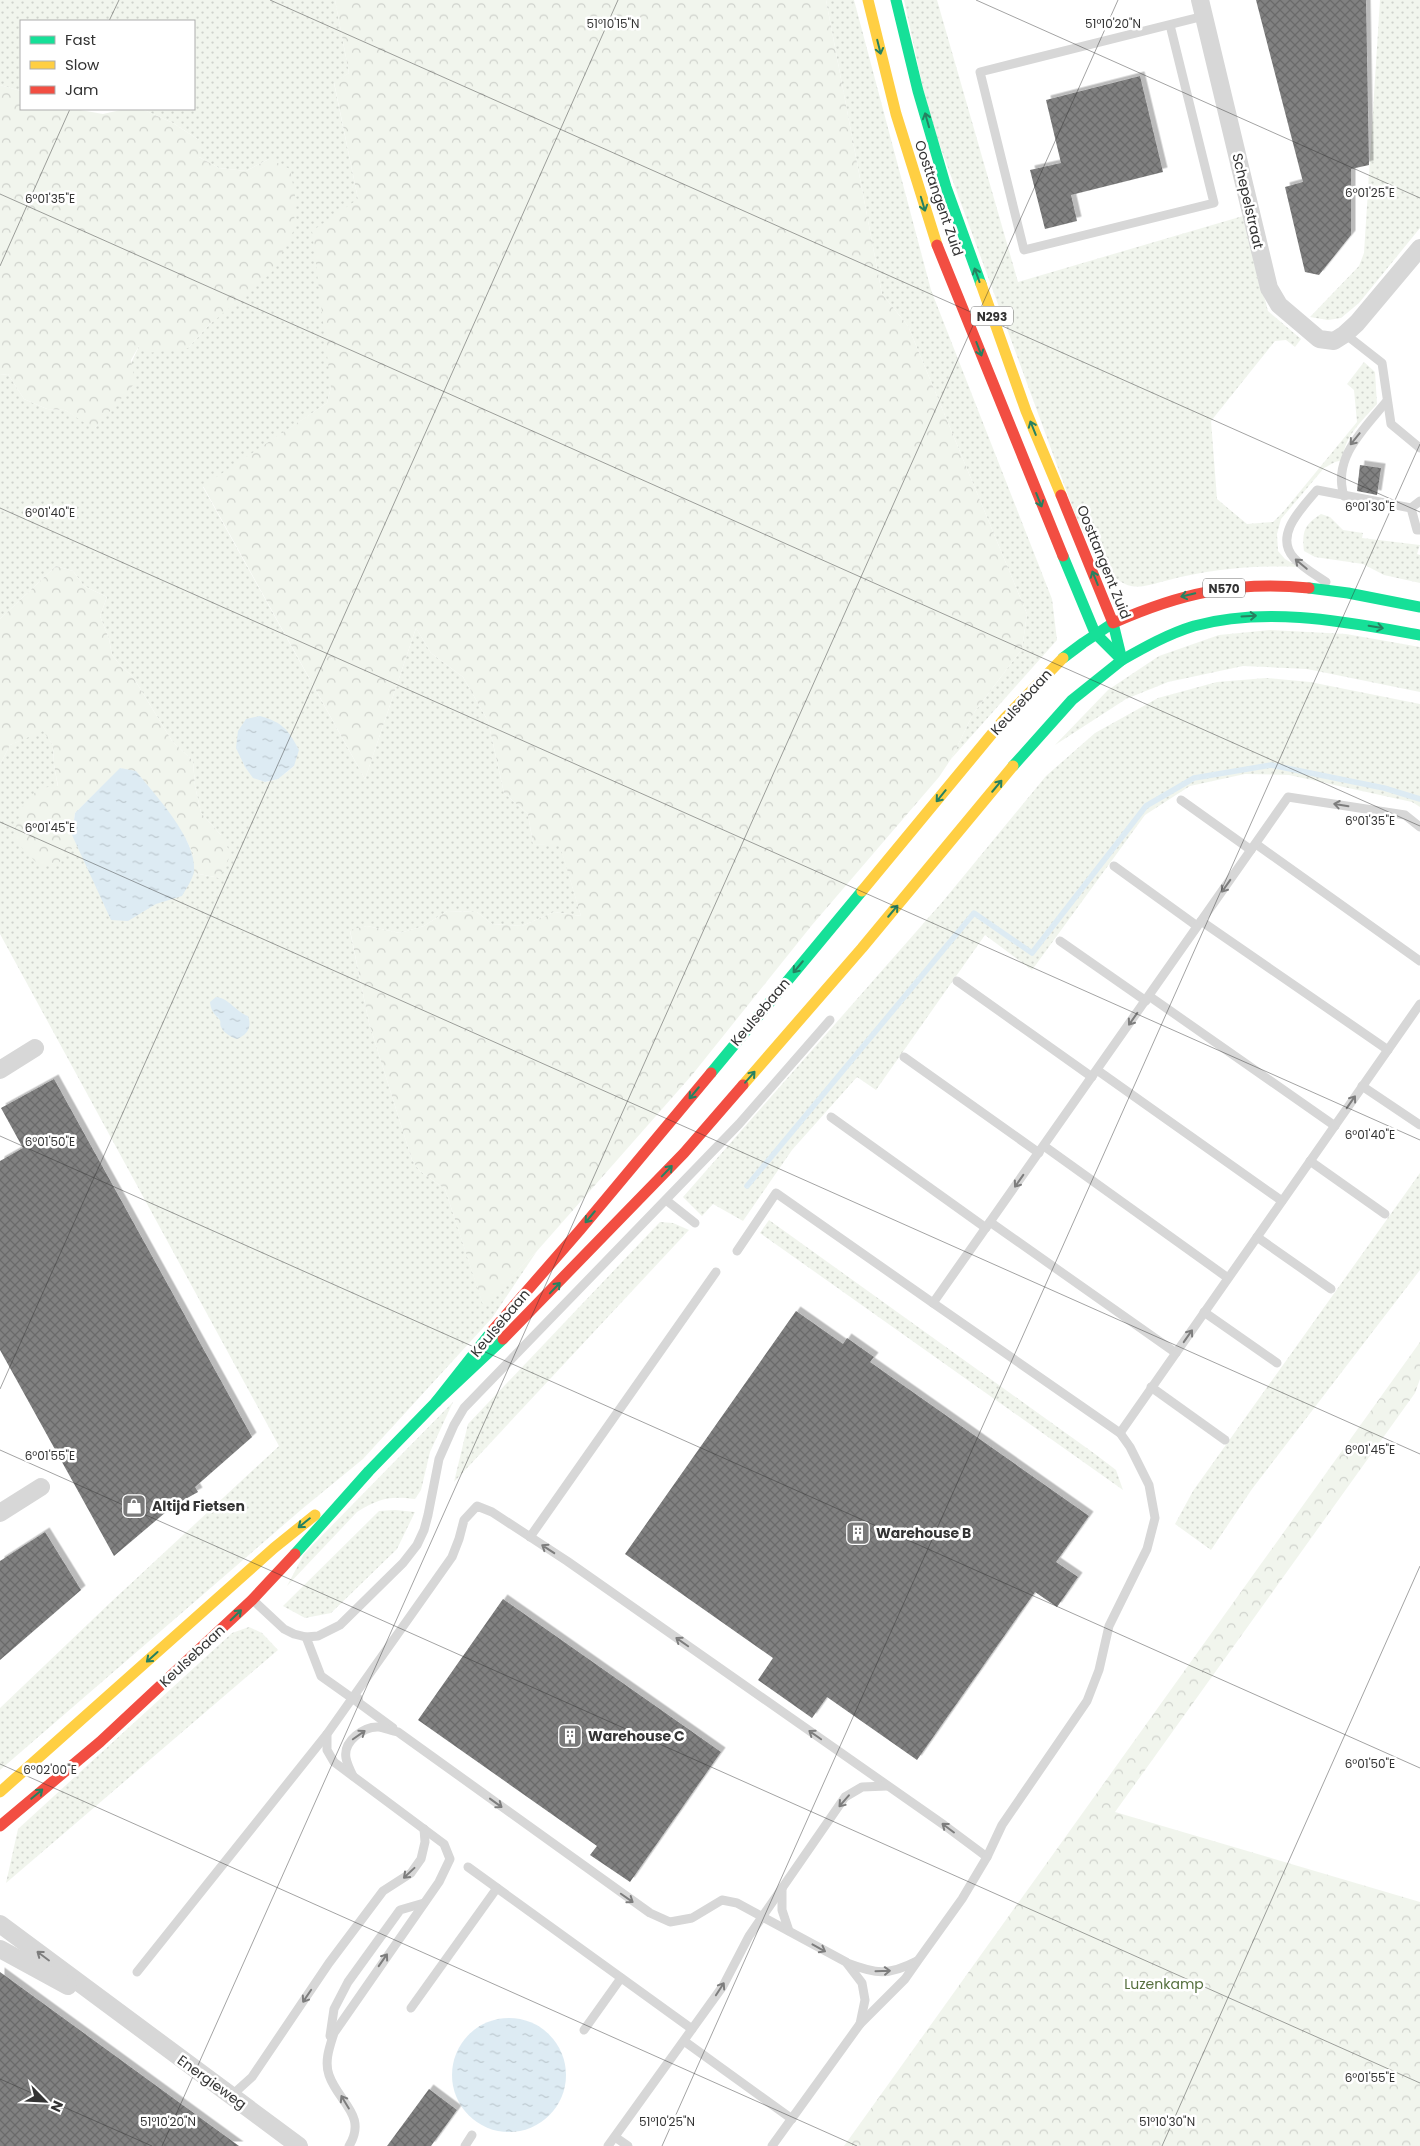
<svg xmlns="http://www.w3.org/2000/svg" width="1420" height="2146" viewBox="0 0 1420 2146" font-family="Poppins,sans-serif">
<style>
.green{fill:url(#green-dots);fill-rule:evenodd}
.forest{fill:url(#forest-crowns)}
.water{fill:url(#water-ripples)}
.lines{fill:none;stroke-linecap:round;stroke-linejoin:round}
.stream{stroke:#ddebf3;stroke-width:5.5}
.building{fill:url(#building-cross-hatch);filter:url(#shadow)}
.lane{stroke:#d7d7d7;stroke-width:9}
.street{stroke:#d7d7d7;stroke-width:18}
.fast{stroke:#16e098;stroke-width:11}
.slow{stroke:#ffcf43;stroke-width:11}
.jam{stroke:#f24e42;stroke-width:11}
.oneway{stroke:#268160}
.oneway2{stroke:#7d7d7d}
.ticks{fill:none;stroke:#333;stroke-width:1;stroke-opacity:0.45}
.labels{text-anchor:middle;dominant-baseline:central;stroke-width:5;stroke-linejoin:round;paint-order:stroke}
.shield{fill:#fff;stroke:#707070;stroke-width:1}
.shield-label{font-size:12px;font-weight:bold;fill:#333}
.street-label{font-size:14px;fill:#333;stroke:#fff}
.poi-label{font-size:14px;font-weight:bold;fill:#333;stroke:#fff;text-anchor:start}
.park-label{font-size:14px;fill:#56703f;stroke:#fff}
.ticks-label{font-size:12px;text-anchor:middle;fill:#333;stroke:#fff;stroke-width:5;stroke-linejoin:round;paint-order:stroke}
</style>
<defs>
<pattern id="green-dots" width="8" height="8" patternUnits="userSpaceOnUse" patternTransform="scale(1.25)"><rect width="8" height="8" fill="#f1f5ed"/><path d="M2 2h.1M6 6h.1" fill="none" stroke="#cfd2cc" stroke-width="1.8" stroke-linecap="round"/></pattern>
<pattern id="forest-crowns" width="20" height="18" patternUnits="userSpaceOnUse" patternTransform="scale(1.25)"><rect width="20" height="18" fill="#f1f5ed"/><path d="M2 6a3 3 0 1 1 6 0M12 15a3 3 0 1 1 6 0" fill="none" stroke="#cfd2cc"/></pattern>
<pattern id="water-ripples" width="26" height="14" patternUnits="userSpaceOnUse" patternTransform="scale(1.25)"><rect width="26" height="14" fill="#ddebf3"/><path d="M2 4q2-2 4 0t4 0M15 11q2-2 4 0t4 0" fill="none" stroke="#becad1"/></pattern>
<pattern id="building-cross-hatch" width="8" height="8" patternUnits="userSpaceOnUse" patternTransform="scale(1.25)"><rect width="8" height="8" fill="#818181"/><path d="M0 0l8 8M0 8l8-8" fill="none" stroke="#6a6a6a"/></pattern>
<filter id="shadow"><feDropShadow dx="4.5" dy="-4.5" stdDeviation="0" flood-color="#0004"/></filter>
</defs>
<rect width="100%" height="100%" fill="#fff"/>
<g class="green">
<path d="M 0,0 L 335,0 L 349,73 L 334,83 L 358,199 L 331,387 L 327,403 L 203,487 L 365,779 L 416,628 L 431,653 L 463,677 L 488,721 L 504,793 L 528,814 L 533,844 L 560,845 L 581,916 L 554,912 L 522,926 L 492,924 L 477,912 L 447,911 L 424,926 L 400,933 L 367,926 L 350,931 L 369,1023 L 412,1160 L 420,1171 L 445,1189 L 483,1304 L 537,1251 L 492,1318 L 363,1459 L 302,1509 L 0,1770 L 0,1708 L 111,1602 L 279,1446 L 0,934 L 0,765 L 10,745 L 43,730 L 53,745 L 54,765 L 58,787 L 72,835 L 160,801 L 183,834 L 194,855 L 194,873 L 220,878 L 221,835 L 201,813 L 195,786 L 193,761 L 172,741 L 133,677 L 121,666 L 112,655 L 109,639 L 100,616 L 107,597 L 84,586 L 73,571 L 56,566 L 0,619 L 0,375 L 8,374 L 24,399 L 47,409 L 65,410 L 95,428 L 110,409 L 139,346 L 188,348 L 209,325 L 239,298 L 269,159 L 246,171 L 219,168 L 199,157 L 199,140 L 173,123 L 142,109 L 194,109 L 194,21 L 21,21 L 21,91 L 0,85 ZM 294,766 C 274,783 263,790 245,767 Z"/>
<polygon points="826,0 854,0 931,290 1052,599 1057,640 951,759 973,714 1022,649 1027,614 908,326 882,294"/>
<path d="M 904,0 L 937,0 L 1018,282 L 1243,216 L 1268,311 L 1301,339 L 1295,347 L 1286,340 L 1275,341 L 1211,421 L 1217,499 L 1247,524 L 1273,522 L 1284,511 L 1357,422 L 1354,390 L 1347,384 L 1364,362 L 1375,372 L 1377,404 C 1363,420 1343,437 1343,460 L 1335,462 L 1324,468 L 1281,519 L 1277,534 L 1278,551 L 1285,559 L 1299,567 C 1253,565 1209,569 1165,581 C 1152,584 1138,590 1125,584 C 1098,570 1089,542 1076,517 L 929,116 Z"/>
<polygon points="1380,0 1420,0 1420,228 1359,303 1341,318 1328,320 1310,317 1359,266 1364,253"/>
<path d="M 1321,514 L 1330,517 L 1343,530 L 1363,533 L 1362,538 L 1420,545 L 1417,554 L 1420,555 L 1420,583 L 1384,575 L 1363,564 L 1315,557 L 1304,551 C 1302,531 1304,525 1321,514 Z"/>
<polygon points="1270,630 1346,634 1420,647 1420,692 1307,669 1243,666 1168,682 1126,699 1055,745 1108,690 1159,656 1219,635"/>
<polygon points="1266,678 1310,682 1420,704 1420,807 1412,802 1289,775 1245,774 1190,786 1145,815 1032,970 985,935 876,1090 857,1077 792,1150 743,1221 713,1204 702,1216 683,1197 944,900 1046,776 1095,733 1158,698 1217,682"/>
<polygon points="1420,1173 1420,1270 1252,1489 1211,1550 1175,1524 1193,1491"/>
<polygon points="769,1220 1095,1454 1116,1470 1123,1490 760,1233"/>
<polygon points="660,1222 673,1223 689,1230 454,1482 468,1424"/>
<path d="M 453,1402 L 430,1452 L 421,1490 L 415,1499 C 389,1496 380,1498 357,1512 L 287,1586 L 304,1554 Z"/>
<polygon points="395,1510 415,1512 397,1549 331,1613 305,1618 283,1606 379,1511"/>
<polygon points="249,1627 262,1633 278,1650 6,1883 18,1829 232,1633"/>
</g>
<g class="forest">
<polygon points="335,0 826,0 882,294 908,326 1027,614 1022,649 973,714 951,759 939,777 812,925 692,1075 537,1251 483,1305 445,1189 420,1171 412,1160 369,1023 350,930 367,926 400,933 424,926 447,911 477,912 492,924 522,926 554,912 581,916 560,846 533,844 528,814 504,793 488,721 463,677 431,653 416,628 365,779 203,486 327,403 331,387 312,231 358,199 334,82 349,73"/>
<polygon points="0,85 21,91 21,109 75,109 103,114 125,109 142,109 173,123 199,140 199,157 219,168 246,171 269,159 290,169 295,195 294,230 272,272 209,325 188,348 148,353 139,346 131,360 135,383 94,429 65,410 47,409 24,399 8,374 0,375"/>
<polygon points="56,566 73,571 84,586 107,597 100,616 109,639 112,655 121,666 133,677 172,741 193,761 195,786 201,813 221,835 231,854 220,878 194,873 194,855 183,834 160,801 121,768 75,813 72,835 76,844 55,867 38,864 12,838 23,806 39,788 58,786 54,765 53,745 43,731 10,745 0,765 0,619"/>
<polygon points="1420,1342 1420,1379 1415,1393 1115,1812 1420,1902 1420,2146 844,2146"/>
</g>
<g class="water">
<path d="M 260,716 C 283,723 287,728 299,750 L 294,766 L 278,779 L 265,782 L 253,778 L 245,767 L 236,748 L 238,731 L 246,719 Z"/>
<path d="M 120,768 L 136,771 C 155,795 197,839 194,871 C 193,879 186,889 182,896 L 156,904 L 128,921 L 111,920 L 72,835 L 75,813 Z"/>
<path d="M 216,997 C 229,998 236,1012 248,1016 C 252,1027 248,1034 237,1039 C 231,1037 224,1033 221,1027 C 219,1022 222,1023 219,1019 C 213,1013 211,1010 210,1002 Z"/>
<circle cx="509" cy="2075" r="57"/>
</g>
<g class="lines">
<polyline class="stream" points="747,1186 974,913 1032,953 1146,806 1194,778 1271,765 1384,788 1420,799"/>
</g>
<g class="building">
<polygon points="1256,0 1366,0 1369,165 1351,169 1351,235 1319,275 1305,272 1285,187 1303,182"/>
<polygon points="1140,76 1163,172 1071,195 1077,221 1045,229 1030,170 1061,163 1046,100"/>
<polygon points="1360,465 1381,468 1377,495 1357,491"/>
<polygon points="54,1079 252,1437 195,1487 198,1492 173,1506 114,1556 0,1350 0,1161 23,1148 1,1108"/>
<polygon points="796,1311 843,1344 847,1338 874,1357 870,1362 1089,1516 1056,1562 1078,1577 1057,1607 1035,1592 917,1760 827,1697 812,1718 758,1680 773,1658 625,1554"/>
<polygon points="45,1532 81,1590 0,1660 0,1561"/>
<polygon points="503,1599 721,1752 630,1882 590,1855 597,1846 418,1720"/>
<polygon points="0,1972 239,2146 0,2146"/>
<polygon points="429,2089 457,2110 431,2146 387,2146"/>
</g>
<g class="lines">
<g class="lane">
<polyline points="1170,25 1214,203 1024,250 980,72 1204,16"/>
<polyline points="1345,334 1382,363 1391,424 1420,448"/>
<path d="M 1344,496 C 1332,458 1364,429 1386,402"/>
<polyline points="1411,508 1417,530 1420,530"/>
<path d="M 1326,582 C 1316,575 1303,568 1294,558 C 1273,535 1303,507 1317,490 L 1411,508 L 1420,501"/>
<polyline points="1181,800 1251,850"/>
<polyline points="1256,844 1420,961"/>
<polyline points="1114,866 1197,926"/>
<polyline points="1201,921 1388,1050"/>
<polyline points="1060,941 1146,1001"/>
<polyline points="957,981 1092,1077"/>
<polyline points="1149,996 1335,1126"/>
<polyline points="904,1057 1039,1153"/>
<polyline points="1097,1070 1282,1201"/>
<polyline points="1362,1086 1420,1125"/>
<polyline points="831,1117 986,1228"/>
<polyline points="1044,1146 1228,1278"/>
<polyline points="1310,1161 1385,1214"/>
<polyline points="666,1200 695,1223"/>
<polyline points="990,1222 1176,1353"/>
<polyline points="1257,1237 1331,1289"/>
<polyline points="737,1251 776,1193 933,1303"/>
<polyline points="1204,1312 1277,1363"/>
<polyline points="1151,1387 1225,1440"/>
<polyline points="1120,1433 1420,1004"/>
<polyline points="530,1537 716,1272"/>
<polyline points="254,1601 284,1629 294,1634 306,1637 318,1636 340,1625 403,1563 417,1545 424,1530 428,1515 439,1459 454,1425 464,1408 739,1124 830,1020"/>
<polyline points="306,1637 321,1676 359,1703"/>
<polyline points="358,1698 359,1703 393,1728"/>
<path d="M 353,1776 C 350,1770 347,1764 346,1758 C 343,1741 364,1726 379,1727 C 385,1728 392,1731 398,1732 L 650,1913 L 670,1922 L 692,1918 L 722,1900 L 737,1903 L 846,1962 L 862,1983 L 865,2000 L 860,2024"/>
<polyline points="468,1867 692,2029"/>
<polyline points="782,1889 782,1910 789,1931"/>
<path d="M 847,1963 C 876,1974 888,1976 917,1961"/>
<polyline points="137,1972 327,1734"/>
<polyline points="411,2008 497,1888"/>
<polyline points="584,2030 621,1978"/>
<polyline points="330,2036 334,2009 348,1982 400,1910 424,1903"/>
<polyline points="684,2041 792,2119"/>
<polyline points="231,2096 252,2077 329,1963 383,1891 411,1873 421,1859 425,1842 424,1829"/>
<polyline points="615,2137 628,2146"/>
<path d="M 349,2146 C 368,2115 338,2102 329,2075 C 324,2061 330,2046 334,2033 L 439,1882 L 450,1859 L 444,1844 L 334,1762 L 327,1750 L 327,1734 L 452,1557 L 459,1539 L 464,1520 L 477,1506 L 492,1512 L 567,1561 L 944,1825 L 987,1857"/>
<polyline points="465,2146 472,2135"/>
<polyline points="608,2146 723,1986 749,1936 845,1797 862,1787 887,1786"/>
<polyline points="772,2146 860,2024 905,1979 919,1959 962,1899 987,1857 1002,1825 1087,1701 1099,1670 1109,1626 1147,1549 1155,1518 1149,1485 1130,1447 1120,1433 933,1303 1288,797 1405,815 1420,827"/>
</g>
<g class="street">
<polyline points="1200,0 1269,288 1279,305 1319,339 1334,341 1345,334 1357,323 1420,248"/>
<polyline points="0,1070 35,1048"/>
<polyline points="0,1513 41,1487"/>
<polyline points="0,1924 299,2146"/>
<polyline points="0,1949 68,1986"/>
</g>
<g class="fast">
<polyline points="896,0 918,91 946,187 981,284"/>
<path d="M 1063,556 L 1095,633 L 1122,660 C 1145,647 1168,634 1194,626 C 1268,606 1346,622 1420,635"/>
<polyline points="1309,588 1348,593 1420,607"/>
<polyline points="1013,766 1072,700 1122,660 1113,623 1083,643 1063,658"/>
<polyline points="711,1073 862,891"/>
<polyline points="436,1402 492,1331"/>
<polyline points="295,1554 369,1471 436,1402 503,1339"/>
</g>
<g class="slow">
<polyline points="868,0 896,114 937,245"/>
<polyline points="981,284 1026,411 1061,495"/>
<polyline points="862,891 1005,718 1063,658"/>
<polyline points="743,1085 862,948 1013,766"/>
<polyline points="0,1792 274,1548 315,1515"/>
</g>
<g class="jam">
<polyline points="937,245 1063,556"/>
<path d="M 1061,495 L 1113,623 C 1181,593 1235,581 1309,588"/>
<polyline points="492,1331 580,1230 711,1073"/>
<polyline points="503,1339 684,1153 743,1085"/>
<polyline points="0,1826 100,1742 252,1600 295,1554"/>
</g>
</g>
<defs><path id="oneway-shaft" d="M-6 0H5M1.5-3L5.5 0L1.5 3" fill="none" stroke-width="1.6" stroke-linecap="round" stroke-linejoin="round" transform="scale(1.25)"/></defs>
<g class="oneway">
<use href="#oneway-shaft" transform="translate(879 47) rotate(76)"/>
<use href="#oneway-shaft" transform="translate(927 120) rotate(-106)"/>
<use href="#oneway-shaft" transform="translate(923 204) rotate(73)"/>
<use href="#oneway-shaft" transform="translate(977 275) rotate(-110)"/>
<use href="#oneway-shaft" transform="translate(979 349) rotate(69)"/>
<use href="#oneway-shaft" transform="translate(1033 428) rotate(-112)"/>
<use href="#oneway-shaft" transform="translate(1039 500) rotate(68)"/>
<use href="#oneway-shaft" transform="translate(1095 578) rotate(-112)"/>
<use href="#oneway-shaft" transform="translate(1188 595) rotate(166)"/>
<use href="#oneway-shaft" transform="translate(1249 616) rotate(-3)"/>
<use href="#oneway-shaft" transform="translate(1376 627) rotate(10)"/>
<use href="#oneway-shaft" transform="translate(997 786) rotate(-50)"/>
<use href="#oneway-shaft" transform="translate(941 796) rotate(129)"/>
<use href="#oneway-shaft" transform="translate(893 911) rotate(-50)"/>
<use href="#oneway-shaft" transform="translate(798 967) rotate(130)"/>
<use href="#oneway-shaft" transform="translate(750 1077) rotate(-49)"/>
<use href="#oneway-shaft" transform="translate(694 1093) rotate(130)"/>
<use href="#oneway-shaft" transform="translate(667 1171) rotate(-46)"/>
<use href="#oneway-shaft" transform="translate(590 1217) rotate(130)"/>
<use href="#oneway-shaft" transform="translate(555 1288) rotate(-46)"/>
<use href="#oneway-shaft" transform="translate(304 1523) rotate(141)"/>
<use href="#oneway-shaft" transform="translate(236 1615) rotate(-44)"/>
<use href="#oneway-shaft" transform="translate(152 1657) rotate(138)"/>
<use href="#oneway-shaft" transform="translate(37 1794) rotate(-40)"/>
</g>
<g class="oneway2">
<use href="#oneway-shaft" transform="translate(1355 439) rotate(129)"/>
<use href="#oneway-shaft" transform="translate(1301 564) rotate(-140)"/>
<use href="#oneway-shaft" transform="translate(1341 805) rotate(-171)"/>
<use href="#oneway-shaft" transform="translate(1226 886) rotate(125)"/>
<use href="#oneway-shaft" transform="translate(1133 1019) rotate(125)"/>
<use href="#oneway-shaft" transform="translate(1351 1102) rotate(-55)"/>
<use href="#oneway-shaft" transform="translate(1019 1181) rotate(125)"/>
<use href="#oneway-shaft" transform="translate(1188 1336) rotate(-55)"/>
<use href="#oneway-shaft" transform="translate(548 1549) rotate(-147)"/>
<use href="#oneway-shaft" transform="translate(682 1642) rotate(-145)"/>
<use href="#oneway-shaft" transform="translate(359 1735) rotate(-35)"/>
<use href="#oneway-shaft" transform="translate(815 1735) rotate(-145)"/>
<use href="#oneway-shaft" transform="translate(844 1801) rotate(131)"/>
<use href="#oneway-shaft" transform="translate(496 1803) rotate(36)"/>
<use href="#oneway-shaft" transform="translate(948 1828) rotate(-143)"/>
<use href="#oneway-shaft" transform="translate(409 1873) rotate(137)"/>
<use href="#oneway-shaft" transform="translate(627 1898) rotate(35)"/>
<use href="#oneway-shaft" transform="translate(819 1948) rotate(29)"/>
<use href="#oneway-shaft" transform="translate(43 1956) rotate(-143)"/>
<use href="#oneway-shaft" transform="translate(383 1960) rotate(-55)"/>
<use href="#oneway-shaft" transform="translate(883 1971) rotate(-2)"/>
<use href="#oneway-shaft" transform="translate(720 1989) rotate(-57)"/>
<use href="#oneway-shaft" transform="translate(307 1996) rotate(124)"/>
<use href="#oneway-shaft" transform="translate(345 2102) rotate(-121)"/>
</g>
<path class="ticks" d="M 270,0 L 1420,512M 976,0 L 1420,198M 109,21 L 119,0M 0,194 L 1420,826M 0,266 L 70,109M 0,508 L 1420,1140M 0,822 L 1420,1454M 0,1136 L 1420,1768M 0,1389 L 618,0M 0,1450 L 1420,2083M 0,1764 L 857,2146M 0,2079 L 152,2146M 162,2146 L 1118,0M 662,2146 L 1420,444M 1162,2146 L 1420,1566"/>
<defs>
<g id="shop-square" transform="scale(1.25)"><rect x="-9" y="-9" width="18" height="18" rx="4" fill="#7a7a7a" stroke="#fff"/><path d="M-5-2.5h2.3a2.7 3.5 0 0 1 5.4 0H5L5.5 6h-11ZM-1.5-2.5h3a1.5 2.3 0 0 0-3 0Z" fill="#fff"/></g>
<g id="building-square" transform="scale(1.25)"><rect x="-9" y="-9" width="18" height="18" rx="4" fill="#7a7a7a" stroke="#fff"/><path d="M-4-6H4V6H1V3H-1V6H-4ZM-2.5-4.3h1.7v1.8h-1.7ZM.8-4.3h1.7v1.8H.8ZM-2.5-1h1.7V.8h-1.7ZM.8-1h1.7V.8H.8Z" fill="#fff"/></g>
</defs>
<g fill-rule="evenodd">
<use href="#shop-square" x="134" y="1506"/>
<use href="#building-square" x="858" y="1533"/>
<use href="#building-square" x="570" y="1736"/>
</g>
<g class="labels">
<g class="shield">
<rect x="971" y="306.5" width="42" height="19" rx="4"/>
<rect x="1203" y="578.5" width="42" height="19" rx="4"/>
</g>
<g class="shield-label">
<text x="992" y="316">N293</text>
<text x="1224" y="588">N570</text>
</g>
<g class="street-label">
<text transform="translate(939 198) rotate(71)">Oosttangent Zuid</text>
<text transform="translate(1248 201) rotate(77)">Schepelstraat</text>
<text transform="translate(1104 562) rotate(68)">Oosttangent Zuid</text>
<text transform="translate(1021 702) rotate(-48)">Keulsebaan</text>
<text transform="translate(760 1012) rotate(-50)">Keulsebaan</text>
<text transform="translate(500 1323) rotate(-50)">Keulsebaan</text>
<text transform="translate(192 1656) rotate(-43)">Keulsebaan</text>
<text transform="translate(212 2082) rotate(36)">Energieweg</text>
</g>
<g class="poi-label">
<text x="152" y="1506">Altijd Fietsen</text>
<text x="876" y="1533">Warehouse B</text>
<text x="588" y="1736">Warehouse C</text>
</g>
<g class="park-label">
<text x="1164" y="1984">Luzenkamp</text>
</g>
</g>
<g class="ticks-label">
<text x="613" y="28">51°10'15"N</text>
<text x="1113" y="28">51°10'20"N</text>
<text x="1370" y="197">6°01'25"E</text>
<text x="50" y="203">6°01'35"E</text>
<text x="1370" y="511">6°01'30"E</text>
<text x="50" y="517">6°01'40"E</text>
<text x="1370" y="825">6°01'35"E</text>
<text x="50" y="832">6°01'45"E</text>
<text x="1370" y="1139">6°01'40"E</text>
<text x="50" y="1146">6°01'50"E</text>
<text x="1370" y="1454">6°01'45"E</text>
<text x="50" y="1460">6°01'55"E</text>
<text x="1370" y="1768">6°01'50"E</text>
<text x="50" y="1774">6°02'00"E</text>
<text x="1370" y="2082">6°01'55"E</text>
<text x="168" y="2126">51°10'20"N</text>
<text x="667" y="2126">51°10'25"N</text>
<text x="1167" y="2126">51°10'30"N</text>
</g>
<rect x="20" y="20" width="175" height="90" fill="#ffffff" stroke="#adadad"/>
<rect x="30" y="36" width="25" height="8" fill="#16e098" stroke="#adadad"/>
<text x="65" y="45" font-size="15" fill="#333333">Fast</text>
<rect x="30" y="61" width="25" height="8" fill="#ffcf43" stroke="#adadad"/>
<text x="65" y="70" font-size="15" fill="#333333">Slow</text>
<rect x="30" y="86" width="25" height="8" fill="#f24e42" stroke="#adadad"/>
<text x="65" y="95" font-size="15" fill="#333333">Jam</text>
<g transform="translate(45 2101) rotate(114)" stroke="#ffffff" stroke-width="4" paint-order="stroke">
<path d="M0-4L9 19L0 12L-9 19Z" fill="#333333"/>
<text y="-8" font-size="14" font-weight="bold" text-anchor="middle" fill="#333333">N</text>
</g>
</svg>
